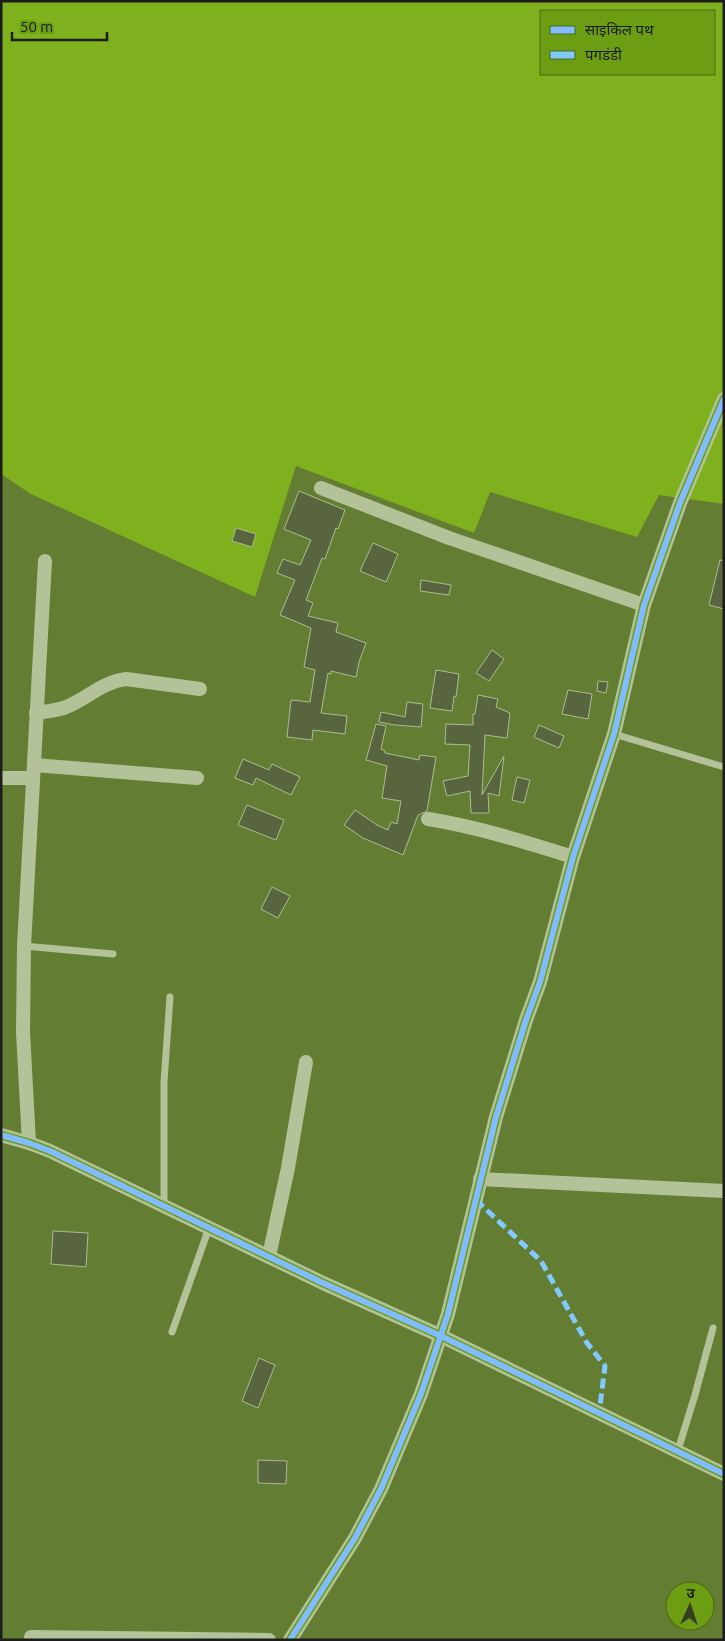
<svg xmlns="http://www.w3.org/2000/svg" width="725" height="1641" viewBox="0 0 725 1641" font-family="Ubuntu,'Noto Sans Devanagari',sans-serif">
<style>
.grass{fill:#7fb01e;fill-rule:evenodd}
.building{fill:#58653e;stroke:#adbc92}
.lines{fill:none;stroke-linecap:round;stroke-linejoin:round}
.service{stroke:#b4c29a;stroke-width:7}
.minor{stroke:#b4c29a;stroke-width:14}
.quiet{stroke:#80caff;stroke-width:5;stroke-dasharray:10 5;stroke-linecap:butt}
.cycleway-casing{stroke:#6d9d13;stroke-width:9}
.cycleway{stroke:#80bcff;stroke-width:6}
</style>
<rect width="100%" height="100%" fill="#637e32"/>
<path class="grass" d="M 1,1 L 724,1 L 724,504 L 659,495 L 637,537 L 490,492 L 474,533 L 296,466 L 255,597 L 31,494 L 1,474 ZM 541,11 L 714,11 L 714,74 L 541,74 Z"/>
<g class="building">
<polygon points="299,491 345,510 338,529 336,528 325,559 322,558 306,600 313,603 308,616 338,623 336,632 366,643 359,662 356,677 331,671 331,674 328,673 321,713 347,716 345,734 313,730 312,740 287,737 291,700 310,702 315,670 304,667 311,628 280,615 295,580 277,573 283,559 300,565 311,540 284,529"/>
<polygon points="236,528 256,534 252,547 232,541"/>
<polygon points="373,543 398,554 386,582 360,571"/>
<polygon points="720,560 724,561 724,609 709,605"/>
<polygon points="421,580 451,585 449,595 420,591"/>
<polygon points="492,650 504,659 489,681 476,673"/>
<polygon points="436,670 459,674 456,697 454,696 452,711 430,708"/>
<polygon points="598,681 608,682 606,693 597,691"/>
<polygon points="568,690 592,694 588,719 562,714"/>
<polygon points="478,695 498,699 496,707 510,713 507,738 485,735 482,795 504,756 499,796 488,793 489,813 471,813 470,791 447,796 443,781 468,776 470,745 445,744 446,724 473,725 473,714 475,714"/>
<polygon points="407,702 423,704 421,727 395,725 379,722 381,712 405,717"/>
<polygon points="376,724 386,726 381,749 385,751 385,753 419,760 420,755 436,757 427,811 418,815 403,855 363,838 344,825 355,810 377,825 388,830 391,822 397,824 401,801 382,798 387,766 366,760"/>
<polygon points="539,725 564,736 559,748 534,737"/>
<polygon points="243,759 269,770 272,764 300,777 291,795 256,778 253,785 235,778"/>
<polygon points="517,777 530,780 524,803 512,800"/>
<polygon points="247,805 284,820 276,840 238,825"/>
<polygon points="272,887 290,896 278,918 261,909"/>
<polygon points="53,1231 88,1233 86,1267 51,1264"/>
<polygon points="259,1358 275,1365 258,1408 242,1401"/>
<polygon points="258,1460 287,1461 286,1484 258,1483"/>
</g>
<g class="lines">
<g class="service">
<polyline points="614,734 724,767"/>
<polyline points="24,946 113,954"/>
<polyline points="164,1206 164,1082 170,997"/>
<polyline points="172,1332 209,1228"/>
<polyline points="678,1450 695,1395 713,1328"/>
</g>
<g class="minor">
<polyline points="321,488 449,538 644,605"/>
<path d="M 36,713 C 46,711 57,711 66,707 C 87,699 102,682 126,679 L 200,689"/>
<polyline points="34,765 197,778"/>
<polyline points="1,778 33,778"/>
<path d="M 428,819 C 478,827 525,842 573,857"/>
<polyline points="1,1135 29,1143 50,1151 323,1283 441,1336 724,1474"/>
<polyline points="29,1143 23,1032 24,946 45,561"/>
<polyline points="480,1179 724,1191"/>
<polyline points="269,1256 288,1168 306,1062"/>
<polyline points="31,1637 269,1640"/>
<polyline points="290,1640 355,1538 381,1489 421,1394 448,1314 496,1117 526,1020 540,982 573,857 614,734 644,605 680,503 724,399"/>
</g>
<polyline class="quiet" points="476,1200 541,1261 587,1343 605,1366 599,1414"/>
<g class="cycleway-casing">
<g id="cycleway">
<polyline points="1,1135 29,1143 50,1151 323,1283 441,1336 724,1474"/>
<polyline points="290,1640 355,1538 381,1489 421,1394 448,1314 496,1117 526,1020 540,982 573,857 614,734 644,605 680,503 724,399"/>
</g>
</g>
<use href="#cycleway" class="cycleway"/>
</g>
<rect width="725" height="1641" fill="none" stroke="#1d1d1d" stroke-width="5"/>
<rect x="540" y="10" width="175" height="65" fill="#6d9d13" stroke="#4d6a17"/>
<rect x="550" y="26" width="25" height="8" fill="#80bcff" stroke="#4d6a17"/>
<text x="585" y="35" font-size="15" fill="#1d1d1d">साइकिल पथ</text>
<rect x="550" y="51" width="25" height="8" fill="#80caff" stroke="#4d6a17"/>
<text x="585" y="60" font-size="15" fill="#1d1d1d">पगडंडी</text>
<g transform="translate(690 1606) rotate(3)"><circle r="24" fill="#6d9d13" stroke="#4d6a17"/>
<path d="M0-4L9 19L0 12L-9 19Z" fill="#363f24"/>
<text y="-8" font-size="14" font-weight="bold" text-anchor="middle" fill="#1d1d1d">उ</text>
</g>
<path d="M12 32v8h95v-8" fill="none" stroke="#1d1d1d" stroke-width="2.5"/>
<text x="20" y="32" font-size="15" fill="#1d1d1d" stroke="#6d9d13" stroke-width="4" paint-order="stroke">50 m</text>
</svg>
